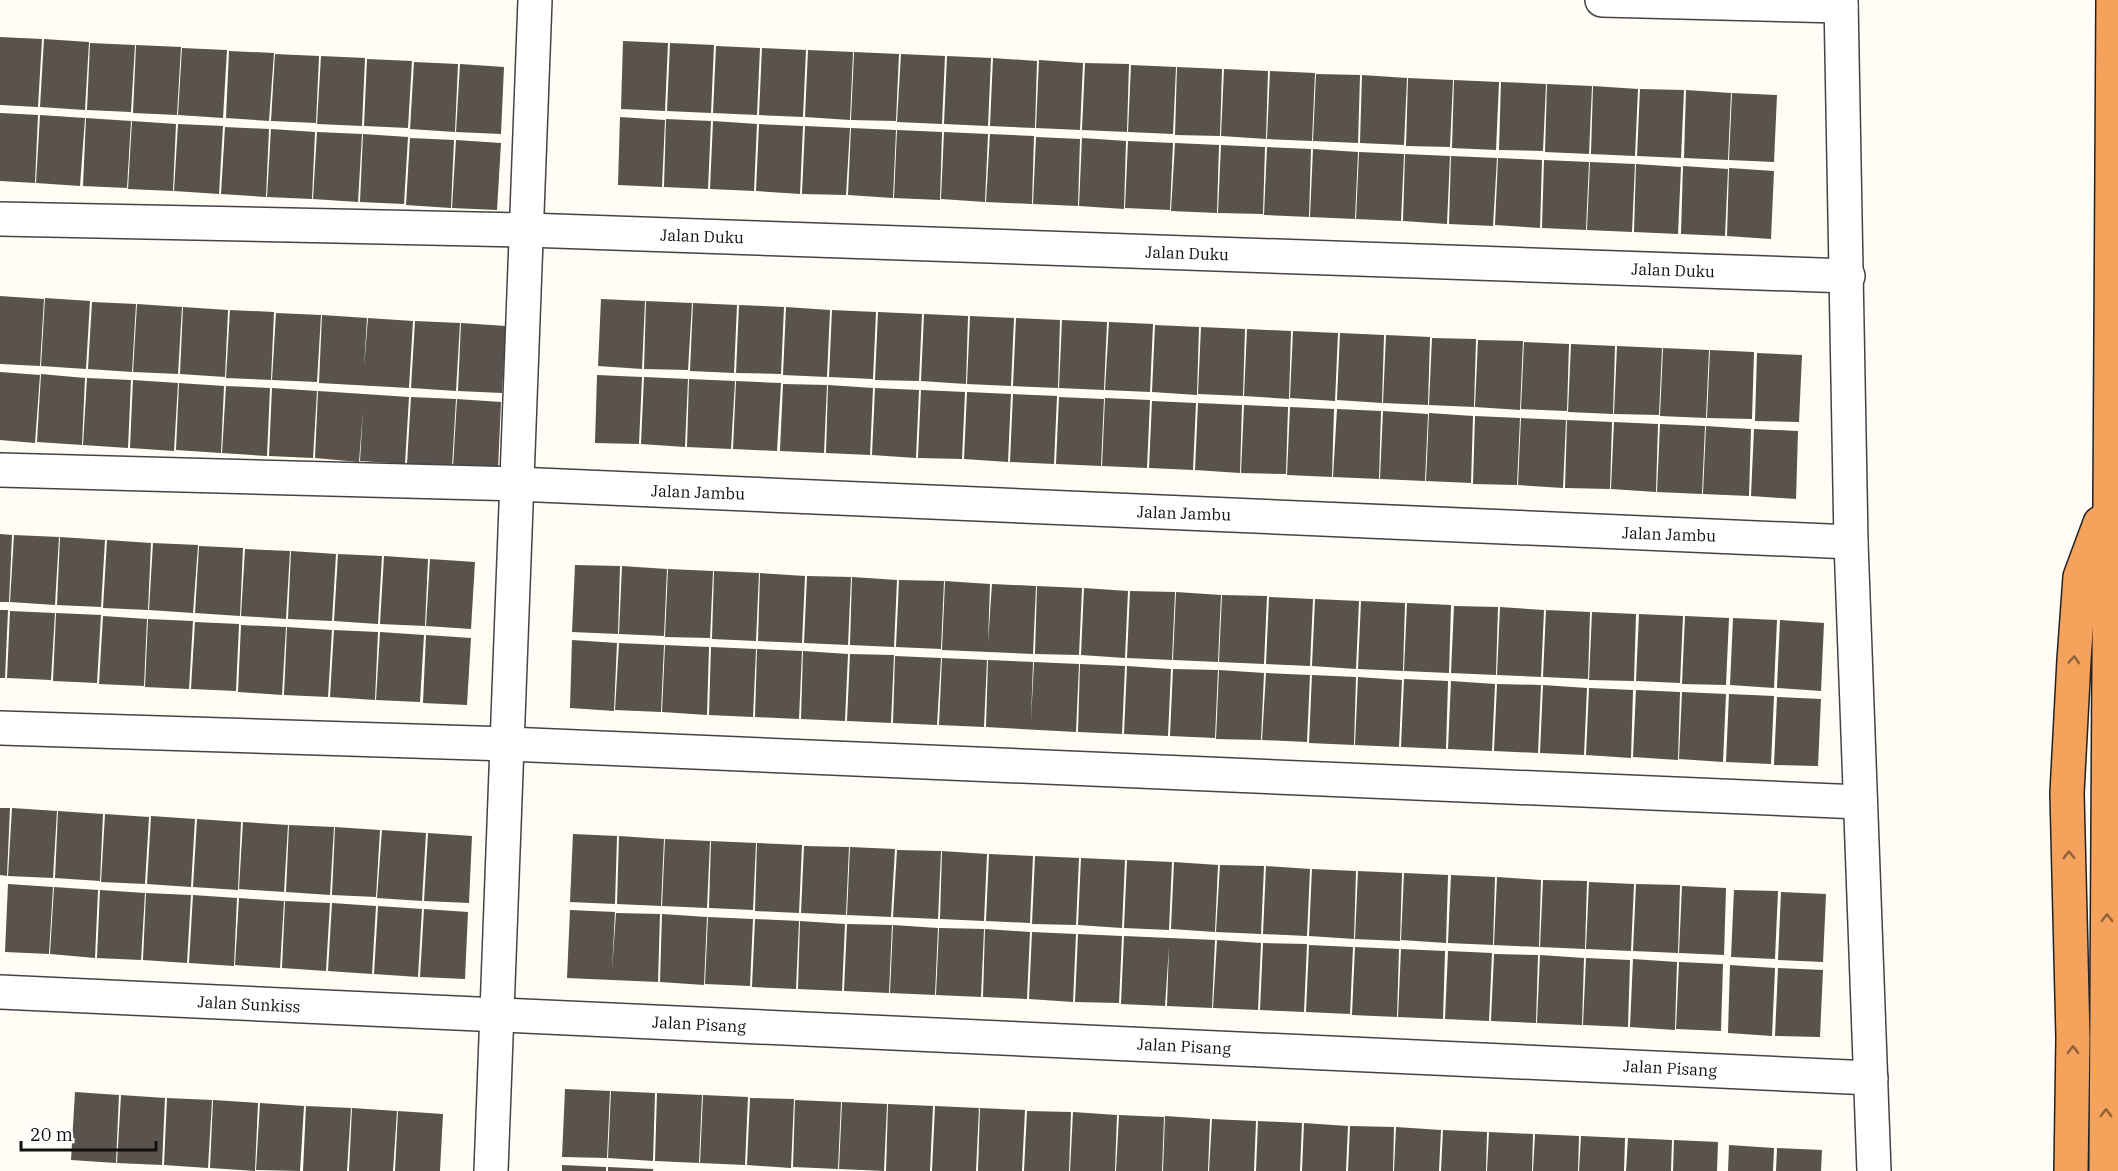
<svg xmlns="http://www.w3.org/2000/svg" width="2118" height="1171" viewBox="0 0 2118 1171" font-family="'IBM Plex Serif',serif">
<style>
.building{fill:#5a524d}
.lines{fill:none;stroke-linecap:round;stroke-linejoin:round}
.street-casing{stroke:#444;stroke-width:36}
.highway-casing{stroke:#222;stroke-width:36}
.street{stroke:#fff;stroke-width:33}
.highway{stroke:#f5a25d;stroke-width:33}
.oneway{stroke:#8e613b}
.labels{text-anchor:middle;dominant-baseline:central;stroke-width:6;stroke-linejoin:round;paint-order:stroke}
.street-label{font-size:16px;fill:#111;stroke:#fff}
</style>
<rect width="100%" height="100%" fill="#fffdf5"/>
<g class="building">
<polygon points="0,37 42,39 38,107 0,105"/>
<polygon points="44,39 89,42 85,110 40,107"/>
<polygon points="623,41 668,43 665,111 621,109"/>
<polygon points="90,43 135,45 131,112 87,110"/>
<polygon points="670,43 714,45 711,113 667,111"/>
<polygon points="136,45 181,47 177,115 133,113"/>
<polygon points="716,46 760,48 757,115 713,113"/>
<polygon points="182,48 227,50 223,118 178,115"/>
<polygon points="762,48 806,50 803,117 759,115"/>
<polygon points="808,50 853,52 850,120 805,117"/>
<polygon points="229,51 274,53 269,121 226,118"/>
<polygon points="854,52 899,54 896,121 851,120"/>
<polygon points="275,54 319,56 316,123 271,121"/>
<polygon points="901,54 945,56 942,124 897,122"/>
<polygon points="321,56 365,58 362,126 317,124"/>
<polygon points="947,56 991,58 988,126 944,124"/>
<polygon points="993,58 1037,61 1035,128 990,126"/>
<polygon points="367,59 412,61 408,128 364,126"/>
<polygon points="1039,60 1083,63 1080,130 1036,128"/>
<polygon points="414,62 458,64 455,132 410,129"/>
<polygon points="1085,63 1129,64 1127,132 1082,130"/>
<polygon points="460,64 504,67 501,134 456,132"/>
<polygon points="1131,65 1176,67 1173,134 1128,132"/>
<polygon points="1177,67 1222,69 1220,136 1175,135"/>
<polygon points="1224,69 1268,71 1266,139 1221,136"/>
<polygon points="1270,71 1315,73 1312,141 1267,139"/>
<polygon points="1316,74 1360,75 1358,143 1313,141"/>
<polygon points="1362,75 1407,78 1404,145 1360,143"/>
<polygon points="1408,78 1453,80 1450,147 1406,146"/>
<polygon points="1454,80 1499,82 1496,150 1452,148"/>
<polygon points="1501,82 1546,84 1543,151 1499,150"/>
<polygon points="1547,84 1592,86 1589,154 1545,152"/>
<polygon points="1593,86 1638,89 1635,156 1591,154"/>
<polygon points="1640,89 1684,90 1681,158 1637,156"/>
<polygon points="1686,90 1731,93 1728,160 1684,158"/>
<polygon points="1732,93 1777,95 1774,162 1729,160"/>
<polygon points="0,113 38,115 35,183 0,181"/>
<polygon points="40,115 85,118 80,186 36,183"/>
<polygon points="620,117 665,120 662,187 618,185"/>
<polygon points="86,118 131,121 127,188 83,186"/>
<polygon points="666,119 711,121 708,189 664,187"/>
<polygon points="132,121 176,124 173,191 128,189"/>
<polygon points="713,121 757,124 754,191 710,189"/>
<polygon points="178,124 223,126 219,194 174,191"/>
<polygon points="759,124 803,126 800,194 756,191"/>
<polygon points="805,126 850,128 846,195 802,194"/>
<polygon points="225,127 269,129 266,197 221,194"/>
<polygon points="851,128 896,130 893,198 848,195"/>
<polygon points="271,129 315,132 312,199 267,197"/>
<polygon points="897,130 942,132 940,200 894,198"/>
<polygon points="317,132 362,134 358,202 313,199"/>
<polygon points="944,132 988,134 985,202 941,199"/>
<polygon points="363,134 408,137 404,204 360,202"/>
<polygon points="990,134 1034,136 1032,204 986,202"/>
<polygon points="1036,137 1080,139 1078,206 1033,204"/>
<polygon points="410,138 454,140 451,208 406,205"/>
<polygon points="1082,138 1126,141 1124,209 1079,206"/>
<polygon points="456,140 501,143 497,210 452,208"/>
<polygon points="1128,141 1173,143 1170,210 1125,208"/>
<polygon points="1175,143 1219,145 1217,213 1171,211"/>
<polygon points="1221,145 1265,147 1263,214 1218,213"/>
<polygon points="1267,147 1311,149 1309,217 1264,215"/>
<polygon points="1313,149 1358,152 1355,219 1310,217"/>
<polygon points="1359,152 1404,154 1401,221 1356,219"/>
<polygon points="1405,154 1450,156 1447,224 1403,221"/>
<polygon points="1451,156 1497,158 1493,226 1449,224"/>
<polygon points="1498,158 1542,160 1540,228 1495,225"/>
<polygon points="1544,160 1589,162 1586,230 1542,228"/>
<polygon points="1590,162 1635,164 1632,232 1587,230"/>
<polygon points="1636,164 1681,167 1678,234 1634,232"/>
<polygon points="1683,166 1728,169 1725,236 1681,234"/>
<polygon points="1729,168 1774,171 1771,239 1727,236"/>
<polygon points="0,296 44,299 40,366 0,364"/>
<polygon points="45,298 90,301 86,369 41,366"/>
<polygon points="601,299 645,301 642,369 598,366"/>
<polygon points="646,301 692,303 688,370 644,369"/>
<polygon points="92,302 136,304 132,372 88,369"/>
<polygon points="693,303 737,305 734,373 690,371"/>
<polygon points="137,304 182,307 178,374 133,372"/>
<polygon points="739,305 784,307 781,374 736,373"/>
<polygon points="183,307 228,310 225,377 180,374"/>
<polygon points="786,307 830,310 827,377 783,375"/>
<polygon points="230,310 274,312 271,380 226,378"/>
<polygon points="832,310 876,312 873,379 829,377"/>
<polygon points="878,312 922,314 919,381 875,380"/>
<polygon points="276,313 321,315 317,382 272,380"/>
<polygon points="924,314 968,316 966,384 921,381"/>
<polygon points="322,315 367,318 364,368 368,318 413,321 409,388 319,383"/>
<polygon points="970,316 1014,318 1011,386 967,384"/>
<polygon points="1016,318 1060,320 1058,388 1013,386"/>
<polygon points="1062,320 1107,322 1104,390 1059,388"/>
<polygon points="415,321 460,323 456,391 411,388"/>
<polygon points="1109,322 1153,324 1150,392 1105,390"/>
<polygon points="461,323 506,326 502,393 458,391"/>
<polygon points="1155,325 1199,327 1197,395 1152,392"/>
<polygon points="1201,327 1245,329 1243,396 1198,394"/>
<polygon points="1247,329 1291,331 1289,399 1244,396"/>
<polygon points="1293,331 1338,333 1335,401 1290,398"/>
<polygon points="1340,333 1384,335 1382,403 1337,400"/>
<polygon points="1386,335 1430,337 1428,405 1383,403"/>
<polygon points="1432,338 1476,339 1474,407 1429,405"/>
<polygon points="1478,340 1523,341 1520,410 1475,407"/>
<polygon points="1524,342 1569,344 1567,411 1521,409"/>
<polygon points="1571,344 1615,346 1613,414 1568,412"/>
<polygon points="1617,346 1662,348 1659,415 1614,414"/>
<polygon points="1663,348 1709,350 1706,418 1660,416"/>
<polygon points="1710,350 1754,352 1752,419 1707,418"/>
<polygon points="1757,353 1802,355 1799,422 1755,421"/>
<polygon points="0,372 40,375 35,443 0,440"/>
<polygon points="41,374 85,378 82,445 37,442"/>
<polygon points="597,375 642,377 639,444 595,443"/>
<polygon points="644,377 688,379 685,447 641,444"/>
<polygon points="87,378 131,380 128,448 83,445"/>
<polygon points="689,379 735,381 731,449 687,447"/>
<polygon points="133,380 178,383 174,451 130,448"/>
<polygon points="736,381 781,383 777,451 733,449"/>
<polygon points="179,383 224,386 221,453 176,450"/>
<polygon points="783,384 827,385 824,453 780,451"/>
<polygon points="828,385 873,388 870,455 826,453"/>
<polygon points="226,386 270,388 267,456 222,453"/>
<polygon points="272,388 317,391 313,458 269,456"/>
<polygon points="875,388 919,390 916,458 872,455"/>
<polygon points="921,390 965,392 962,459 918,458"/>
<polygon points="318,391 409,397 405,464 360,461 363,411 359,462 315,458"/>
<polygon points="967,392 1011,394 1008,462 964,459"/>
<polygon points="1013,394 1057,396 1054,464 1010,462"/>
<polygon points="411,397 456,399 452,467 407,464"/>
<polygon points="1059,397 1104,399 1101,466 1056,464"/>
<polygon points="1105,398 1150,400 1147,468 1102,466"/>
<polygon points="457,399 501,402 498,469 453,467"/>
<polygon points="1152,401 1196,403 1193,470 1149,468"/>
<polygon points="1198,403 1242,405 1240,473 1195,470"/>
<polygon points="1244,405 1288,407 1286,474 1241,473"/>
<polygon points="1290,407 1334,409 1332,477 1287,475"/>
<polygon points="1337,409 1381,411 1379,479 1333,477"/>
<polygon points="1383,411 1428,414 1425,481 1380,479"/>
<polygon points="1429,413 1473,416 1471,483 1426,481"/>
<polygon points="1475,416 1520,418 1517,485 1473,484"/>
<polygon points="1521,418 1566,420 1563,488 1518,485"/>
<polygon points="1567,420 1612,422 1610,489 1565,488"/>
<polygon points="1614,422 1658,424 1656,492 1611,489"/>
<polygon points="1660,424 1705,426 1702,494 1657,492"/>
<polygon points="1706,426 1751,429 1749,496 1703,494"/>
<polygon points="1754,429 1798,431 1796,499 1751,496"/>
<polygon points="0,534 12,535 9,602 0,602"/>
<polygon points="14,535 59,537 55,605 10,602"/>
<polygon points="60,537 105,540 101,607 57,605"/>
<polygon points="107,540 151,543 148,610 103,608"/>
<polygon points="153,543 198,545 193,613 149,610"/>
<polygon points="199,546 243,548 240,616 195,613"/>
<polygon points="245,549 290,551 286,619 241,616"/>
<polygon points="291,551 336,554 332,621 288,619"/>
<polygon points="338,554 382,556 378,624 334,621"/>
<polygon points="384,556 428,559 425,626 380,624"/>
<polygon points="430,559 475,562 471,629 426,626"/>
<polygon points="575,565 620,566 618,634 572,632"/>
<polygon points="622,566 667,569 664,636 619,634"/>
<polygon points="668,569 713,571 710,638 665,637"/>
<polygon points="714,571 759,573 756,641 712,639"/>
<polygon points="760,573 805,576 802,643 758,641"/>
<polygon points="807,576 851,577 848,645 804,643"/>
<polygon points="852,577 897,580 894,647 850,645"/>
<polygon points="899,580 944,581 941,649 896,647"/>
<polygon points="945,581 990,584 988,643 992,584 1036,586 1033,654 942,650"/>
<polygon points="1037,586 1082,588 1079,655 1035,654"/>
<polygon points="1084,588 1128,591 1125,658 1081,655"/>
<polygon points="1130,591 1175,592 1172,660 1127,658"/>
<polygon points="1176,592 1221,595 1218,662 1173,660"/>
<polygon points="1222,595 1267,596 1264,664 1219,662"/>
<polygon points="1269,597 1313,599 1310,666 1266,664"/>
<polygon points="1315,599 1359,601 1356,669 1312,666"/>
<polygon points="1361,601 1405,603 1403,671 1358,669"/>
<polygon points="1407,603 1451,605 1449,673 1404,671"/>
<polygon points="1454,606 1498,607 1496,675 1451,673"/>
<polygon points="1500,607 1544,610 1541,677 1497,675"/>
<polygon points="0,610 8,610 5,678 0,678"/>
<polygon points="1546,610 1590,612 1588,679 1543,677"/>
<polygon points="10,611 55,613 51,680 7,678"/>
<polygon points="1592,612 1636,614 1634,681 1589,680"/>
<polygon points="56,613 101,615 97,683 53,681"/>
<polygon points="1639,614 1683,616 1680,683 1636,681"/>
<polygon points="103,616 147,619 144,686 99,684"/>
<polygon points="1685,616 1729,618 1726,685 1682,684"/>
<polygon points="1733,618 1777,620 1774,688 1730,685"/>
<polygon points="148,619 193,621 189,689 145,687"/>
<polygon points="1780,620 1824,623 1821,691 1777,688"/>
<polygon points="195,622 239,624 236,691 191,689"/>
<polygon points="241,625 286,627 282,695 238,692"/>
<polygon points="287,627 332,630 328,697 284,695"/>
<polygon points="334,630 378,632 375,700 330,697"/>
<polygon points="380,632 424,635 420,702 376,700"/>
<polygon points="426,635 471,638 467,705 423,703"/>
<polygon points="572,640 617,643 614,711 570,708"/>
<polygon points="619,643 664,645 661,712 615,710"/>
<polygon points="665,645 709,647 707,715 662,712"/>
<polygon points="711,647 756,649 753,717 709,715"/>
<polygon points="757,649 802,651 799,719 755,717"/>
<polygon points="803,651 848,654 845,721 801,719"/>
<polygon points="850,654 894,655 891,723 847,721"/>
<polygon points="895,656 941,658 937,725 893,723"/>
<polygon points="942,658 987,660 984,727 939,725"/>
<polygon points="988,660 1033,662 1031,721 1034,662 1079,664 1076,732 986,727"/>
<polygon points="1080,664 1125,666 1122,734 1078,732"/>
<polygon points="1127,666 1171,669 1168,736 1124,734"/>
<polygon points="1173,669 1218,670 1215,738 1170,736"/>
<polygon points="1219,670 1264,673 1261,740 1216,739"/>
<polygon points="1266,673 1310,675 1307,742 1262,740"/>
<polygon points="1312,675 1356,677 1354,745 1309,743"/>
<polygon points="1358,677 1402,680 1399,747 1355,745"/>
<polygon points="1404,679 1448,681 1446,749 1401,747"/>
<polygon points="1451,681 1495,684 1492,751 1448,749"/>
<polygon points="1497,684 1541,685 1538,753 1494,751"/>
<polygon points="1543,685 1587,688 1584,755 1540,753"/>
<polygon points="1589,688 1633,690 1631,758 1586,755"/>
<polygon points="1636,690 1680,692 1678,760 1633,757"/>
<polygon points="1682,692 1726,694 1723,762 1679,759"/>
<polygon points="1729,694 1774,696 1771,764 1726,762"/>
<polygon points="1777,697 1821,699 1818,766 1774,765"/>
<polygon points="0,808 10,808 7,876 0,875"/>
<polygon points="12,808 57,811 53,878 8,876"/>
<polygon points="58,811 103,814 100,881 55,878"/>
<polygon points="105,814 149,817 145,884 101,882"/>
<polygon points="151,816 195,819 191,887 147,884"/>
<polygon points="197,819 241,822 238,890 193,887"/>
<polygon points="243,822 288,825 284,892 239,889"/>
<polygon points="289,825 334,827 330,895 286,892"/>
<polygon points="335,827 380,830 376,897 332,895"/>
<polygon points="382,830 426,833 422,901 377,898"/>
<polygon points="428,833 472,836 469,903 424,901"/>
<polygon points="573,834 617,836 615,904 570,902"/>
<polygon points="619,836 664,839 661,906 617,904"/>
<polygon points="665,839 710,841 707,908 662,906"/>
<polygon points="711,841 756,843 753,910 709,908"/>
<polygon points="757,843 802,845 799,913 755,911"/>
<polygon points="804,846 849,847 846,915 801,913"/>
<polygon points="850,847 895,849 891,917 847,915"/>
<polygon points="897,850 941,851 938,919 893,917"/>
<polygon points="942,851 987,854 984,921 940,919"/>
<polygon points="989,854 1033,856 1030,923 986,921"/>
<polygon points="1035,856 1079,858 1076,925 1032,924"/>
<polygon points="1081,858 1125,860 1122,928 1078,925"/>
<polygon points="1127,860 1172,862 1169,930 1124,928"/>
<polygon points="1174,862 1218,865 1215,932 1171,929"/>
<polygon points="1220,865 1264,866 1261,934 1216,932"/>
<polygon points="1266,866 1310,869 1307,936 1263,934"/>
<polygon points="1312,869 1356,871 1354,939 1309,936"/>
<polygon points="1358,871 1402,873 1400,941 1355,939"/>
<polygon points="1404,873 1448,875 1446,943 1401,940"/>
<polygon points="1451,875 1495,877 1493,945 1448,943"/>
<polygon points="1497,877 1541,880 1539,947 1494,945"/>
<polygon points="1543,880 1587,881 1585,949 1540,947"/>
<polygon points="1589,882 1634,884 1631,951 1586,949"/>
<polygon points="8,884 53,887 49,954 5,952"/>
<polygon points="1636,884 1680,885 1678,953 1633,951"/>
<polygon points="1682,886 1726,888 1724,955 1679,953"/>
<polygon points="54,887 98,890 95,958 50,954"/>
<polygon points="100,890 145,893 141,960 97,958"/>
<polygon points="1734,890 1778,891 1775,959 1731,957"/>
<polygon points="1781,892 1826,894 1823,962 1778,960"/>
<polygon points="146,893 191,895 187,963 143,960"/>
<polygon points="193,895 237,898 234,966 189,963"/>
<polygon points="239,898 284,901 280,968 235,965"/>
<polygon points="285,901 330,903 326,971 282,968"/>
<polygon points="332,903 376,906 372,974 328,971"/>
<polygon points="378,906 422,909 418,977 374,974"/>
<polygon points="424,909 468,912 465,979 420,977"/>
<polygon points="570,910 615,912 612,971 616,913 660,914 658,982 567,978"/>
<polygon points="662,914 707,917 704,985 660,982"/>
<polygon points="708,917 753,919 750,986 705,984"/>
<polygon points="755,919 799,921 796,989 752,987"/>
<polygon points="800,921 845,924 842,991 798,989"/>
<polygon points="847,924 892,925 889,993 844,991"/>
<polygon points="893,925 938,928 935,995 890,993"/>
<polygon points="939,928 984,929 981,997 936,995"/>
<polygon points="985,929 1030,932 1027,999 983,997"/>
<polygon points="1032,932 1076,934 1073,1002 1029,999"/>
<polygon points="1078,934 1122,936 1119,1003 1075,1002"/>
<polygon points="1124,936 1215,940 1212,1008 1167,1006 1169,947 1165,1006 1121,1004"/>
<polygon points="1217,940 1261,943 1258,1010 1213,1008"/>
<polygon points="1263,943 1307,944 1304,1012 1260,1010"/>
<polygon points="1309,945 1353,947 1350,1014 1306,1012"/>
<polygon points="1355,947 1399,949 1397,1017 1352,1015"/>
<polygon points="1401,949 1445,951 1443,1019 1398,1017"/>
<polygon points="1448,951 1492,953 1489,1021 1445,1019"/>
<polygon points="1494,954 1538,955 1536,1023 1491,1021"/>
<polygon points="1540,955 1584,958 1582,1025 1537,1023"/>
<polygon points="1586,958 1630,960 1628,1027 1583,1025"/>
<polygon points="1633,959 1677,962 1675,1030 1630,1027"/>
<polygon points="1679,962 1723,964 1721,1031 1676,1029"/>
<polygon points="1730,965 1775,968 1772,1036 1728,1033"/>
<polygon points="1778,968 1823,970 1820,1037 1775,1036"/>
<polygon points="565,1089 610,1091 607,1158 562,1157"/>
<polygon points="611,1091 655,1093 653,1161 608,1158"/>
<polygon points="75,1092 119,1095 116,1163 71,1160"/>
<polygon points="657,1093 702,1095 699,1163 655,1161"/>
<polygon points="121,1095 165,1098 162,1165 117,1163"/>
<polygon points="703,1095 748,1097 745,1165 700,1163"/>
<polygon points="167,1098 212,1100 208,1168 164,1165"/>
<polygon points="750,1098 794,1099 791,1168 747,1165"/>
<polygon points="213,1100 258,1103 255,1171 210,1168"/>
<polygon points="795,1100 841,1102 838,1169 793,1167"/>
<polygon points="842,1102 887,1104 884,1171 839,1169"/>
<polygon points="260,1103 304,1106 300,1171 256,1170"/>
<polygon points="888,1104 933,1106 930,1171 886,1171"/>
<polygon points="306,1106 351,1108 347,1171 303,1171"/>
<polygon points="935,1106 979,1108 976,1171 932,1171"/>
<polygon points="352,1108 397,1111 393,1171 349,1171"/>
<polygon points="980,1108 1025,1110 1022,1171 978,1171"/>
<polygon points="398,1111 443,1114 440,1171 395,1171"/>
<polygon points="1027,1111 1071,1112 1069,1171 1024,1171"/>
<polygon points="1073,1112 1117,1115 1115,1171 1070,1171"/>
<polygon points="1119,1115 1164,1117 1162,1171 1116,1171"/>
<polygon points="1165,1116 1210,1119 1208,1171 1163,1171"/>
<polygon points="1212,1119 1256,1121 1254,1171 1209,1171"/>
<polygon points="1258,1121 1302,1123 1300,1171 1256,1171"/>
<polygon points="1304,1123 1348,1126 1346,1171 1302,1171"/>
<polygon points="1350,1126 1394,1127 1393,1171 1348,1171"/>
<polygon points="1396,1127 1441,1130 1439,1171 1394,1171"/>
<polygon points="1443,1130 1487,1132 1486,1171 1441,1171"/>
<polygon points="1489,1132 1533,1134 1532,1171 1487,1171"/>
<polygon points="1535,1134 1579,1136 1578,1171 1533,1171"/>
<polygon points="1581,1136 1625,1138 1624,1171 1579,1171"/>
<polygon points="1628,1138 1672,1140 1671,1171 1626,1171"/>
<polygon points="1674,1140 1718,1142 1717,1171 1673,1171"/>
<polygon points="1729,1145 1774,1148 1773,1171 1728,1171"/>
<polygon points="1777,1148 1822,1150 1821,1171 1776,1171"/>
<polygon points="562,1165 606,1167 606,1171 562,1171"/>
<polygon points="608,1167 653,1169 653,1171 608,1171"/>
</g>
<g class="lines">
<g class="street-casing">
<g id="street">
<polyline points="1602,0 1841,6"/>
<polyline points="1841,0 1851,542 1874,1171"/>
<polyline points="0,219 527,230 1848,276"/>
<polyline points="0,470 516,484 1851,542"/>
<polyline points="0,728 508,744 1860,802"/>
<polyline points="0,992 1871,1078"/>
<polyline points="491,1171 535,0"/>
</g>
</g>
<g class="highway-casing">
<g id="highway">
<polyline points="2071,1171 2073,1038 2067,793 2074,660 2080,577 2100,523"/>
<polyline points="2106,1171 2113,0"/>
</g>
</g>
<use href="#street" class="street"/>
<use href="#highway" class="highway"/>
</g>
<defs><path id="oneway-chevron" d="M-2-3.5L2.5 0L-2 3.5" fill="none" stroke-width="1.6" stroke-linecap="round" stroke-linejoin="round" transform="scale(1.5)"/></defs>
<g class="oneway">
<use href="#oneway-chevron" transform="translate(2074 660) rotate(-86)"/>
<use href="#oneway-chevron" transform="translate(2069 855) rotate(-91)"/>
<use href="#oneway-chevron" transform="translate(2107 918) rotate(-90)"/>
<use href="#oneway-chevron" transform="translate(2073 1050) rotate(-89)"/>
<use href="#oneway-chevron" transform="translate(2106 1113) rotate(-90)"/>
</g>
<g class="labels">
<g class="street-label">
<text transform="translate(702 236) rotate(2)">Jalan Duku</text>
<text transform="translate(1187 253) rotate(2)">Jalan Duku</text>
<text transform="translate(1673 270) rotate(2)">Jalan Duku</text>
<text transform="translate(698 492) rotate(2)">Jalan Jambu</text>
<text transform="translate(1184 513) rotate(2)">Jalan Jambu</text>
<text transform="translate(1669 534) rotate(2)">Jalan Jambu</text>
<text transform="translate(249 1004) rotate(3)">Jalan Sunkiss</text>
<text transform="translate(699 1024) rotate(3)">Jalan Pisang</text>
<text transform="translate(1184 1046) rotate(3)">Jalan Pisang</text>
<text transform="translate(1670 1068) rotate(3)">Jalan Pisang</text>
</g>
</g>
<path d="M21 1141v9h135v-9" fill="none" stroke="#111111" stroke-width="3"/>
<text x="30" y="1141" font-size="18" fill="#111111" stroke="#ffffff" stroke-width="4.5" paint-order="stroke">20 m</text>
</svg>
